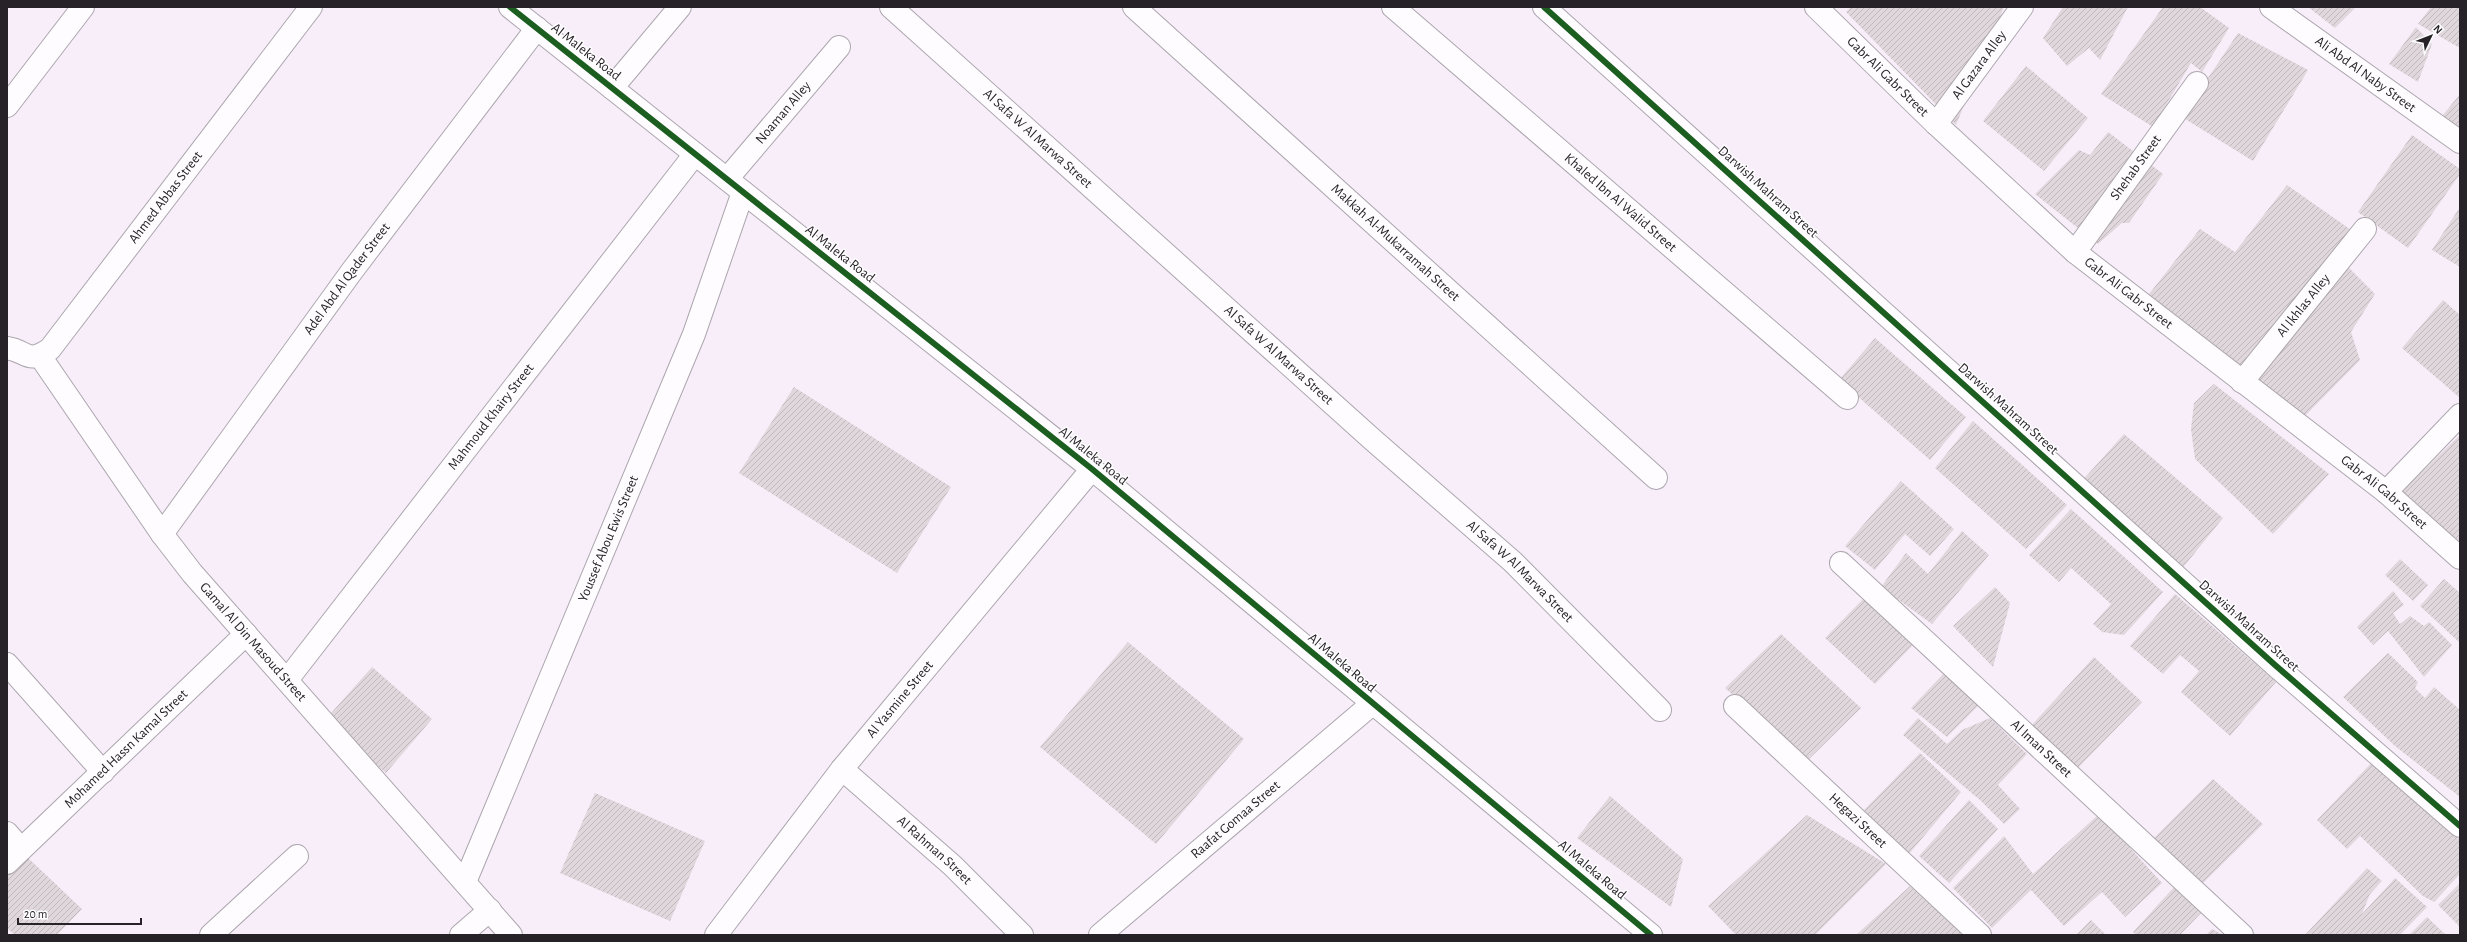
<svg xmlns="http://www.w3.org/2000/svg" width="2467" height="942" viewBox="0 0 2467 942" font-family="'Alegreya Sans',sans-serif">
<style>
.building{fill:url(#building-hatch)}
.lines{fill:none;stroke-linecap:round;stroke-linejoin:round}
.minor-casing{stroke:#aca6ae;stroke-width:24}
.minor{stroke:#fefcfe;stroke-width:22}
.cycleway-casing{stroke:#fefefe;stroke-width:8}
.cycleway{stroke:#1b5e20;stroke-width:6}
.labels{text-anchor:middle;dominant-baseline:central;stroke-width:3;stroke-linejoin:round;paint-order:stroke}
.street-label{font-size:14px;fill:#272128;stroke:#fefefe}
</style>
<defs>
<pattern id="building-hatch" width="6" height="6" patternUnits="userSpaceOnUse"><rect width="6" height="6" fill="#e0d7dc"/><path d="M-1 1l2-2M0 6l6-6M5 7l2-2" fill="none" stroke="#c0b8bd"/></pattern>
</defs>
<rect width="100%" height="100%" fill="#f7eefa"/>
<g class="building">
<polygon points="1851,7 2004,7 1956,125 1846,12"/>
<polygon points="2063,7 2128,7 2100,60 2089,48 2067,66 2043,38"/>
<polygon points="2163,7 2200,7 2229,28 2202,72 2191,63 2153,127 2101,94"/>
<polygon points="2308,7 2356,7 2335,28"/>
<polygon points="2431,7 2460,7 2460,48 2418,24"/>
<polygon points="2416,27 2432,44 2418,82 2389,64"/>
<polygon points="2238,33 2308,70 2253,161 2182,117"/>
<polygon points="2026,66 2088,118 2044,171 1983,121"/>
<polygon points="2460,94 2460,135 2439,120"/>
<polygon points="2108,132 2163,174 2129,223 2122,223 2098,244 2035,194 2079,150 2090,155"/>
<polygon points="2412,135 2460,169 2460,174 2408,248 2358,212"/>
<polygon points="2287,185 2364,239 2343,262 2375,294 2351,332 2360,360 2304,417 2146,298 2200,229 2235,252"/>
<polygon points="2460,207 2460,267 2432,250"/>
<polygon points="2443,300 2460,315 2460,398 2402,348"/>
<polygon points="1875,338 1966,417 1930,460 1839,380"/>
<polygon points="2214,384 2329,474 2273,534 2195,459 2191,429 2194,403"/>
<polygon points="794,387 951,487 897,573 739,473"/>
<polygon points="1973,421 2067,505 2026,549 1935,468"/>
<polygon points="2124,434 2223,518 2181,570 2081,482"/>
<polygon points="2460,435 2460,547 2399,494"/>
<polygon points="1901,481 1954,529 1930,556 1905,534 1875,570 1845,546"/>
<polygon points="2071,509 2163,592 2124,635 2102,632 2093,624 2111,604 2071,568 2059,582 2029,555"/>
<polygon points="1962,531 1989,555 1932,624 1881,587 1906,553 1928,574"/>
<polygon points="2400,559 2428,585 2413,601 2385,575"/>
<polygon points="2444,579 2460,593 2460,643 2420,606"/>
<polygon points="1995,587 2010,603 1993,667 1953,626"/>
<polygon points="2393,591 2404,605 2393,613 2400,624 2410,616 2424,626 2429,622 2452,645 2424,677 2388,631 2373,645 2357,627"/>
<polygon points="2175,594 2276,682 2230,736 2181,692 2199,671 2180,655 2163,674 2130,646"/>
<polygon points="1865,597 1914,644 1875,684 1825,638"/>
<polygon points="1781,634 1861,708 1808,760 1725,688"/>
<polygon points="1128,642 1244,739 1156,844 1040,747"/>
<polygon points="2388,653 2418,682 2415,688 2425,698 2434,687 2460,710 2460,797 2395,746 2343,697"/>
<polygon points="2094,657 2142,702 2075,771 2030,727"/>
<polygon points="372,667 432,719 386,773 325,720"/>
<polygon points="1946,671 1981,703 1947,737 1911,708"/>
<polygon points="1918,718 1947,744 1962,730 1990,718 2027,754 1998,785 2020,809 2004,824 1981,801 1903,735"/>
<polygon points="1920,753 1961,792 1909,854 1864,810"/>
<polygon points="2376,758 2460,840 2460,874 2434,902 2423,896 2360,836 2347,849 2317,820"/>
<polygon points="2213,779 2263,824 2202,884 2152,840"/>
<polygon points="595,793 705,841 670,921 560,873"/>
<polygon points="1610,796 1683,859 1671,907 1577,838"/>
<polygon points="1969,800 1998,829 1949,883 1919,856"/>
<polygon points="2099,814 2162,883 2125,917 2102,892 2064,926 2031,890 1992,928 1953,888 2004,836 2033,874"/>
<polygon points="1807,815 1886,864 1815,935 1736,935 1708,906"/>
<polygon points="25,855 82,909 57,935 15,935 7,928 7,875"/>
<polygon points="2367,868 2382,881 2370,894 2362,914 2395,878 2427,907 2400,935 2305,935"/>
<polygon points="2460,883 2460,927 2438,905"/>
<polygon points="1910,886 1964,935 1856,935"/>
<polygon points="2175,886 2203,911 2180,935 2136,935 2133,932"/>
<polygon points="2427,917 2446,935 2409,935"/>
<polygon points="2091,920 2106,935 2076,935"/>
<polygon points="2212,929 2223,935 2206,935"/>
</g>
<g class="lines">
<g class="minor-casing">
<g id="minor">
<polyline points="510,7 1092,469 1651,935"/>
<path id="s1" d="M 891,7 L 1373,440 L 1513,562 L 1660,710"/>
<path id="s2" d="M 1134,7 L 1656,478"/>
<path id="s3" d="M 1393,7 L 1847,398"/>
<polyline points="1544,7 2275,665 2460,826"/>
<path id="s4" d="M 1816,7 L 1936,124 L 2075,252 L 2386,492 L 2460,558"/>
<path id="s5" d="M 2271,7 L 2460,142"/>
<polyline points="612,88 680,7"/>
<polyline points="7,106 83,7"/>
<path id="s6" d="M 1936,124 L 2022,7"/>
<path id="s7" d="M 727,179 L 839,47"/>
<path id="s8" d="M 2075,252 L 2197,83"/>
<path id="s9" d="M 7,348 C 28,351 26,365 50,349 L 311,7"/>
<path id="s10" d="M 40,356 L 162,534 L 192,573 L 511,935"/>
<path id="s11" d="M 2242,382 L 2365,229"/>
<polyline points="2386,492 2460,415"/>
<path id="s12" d="M 162,534 L 352,271 L 537,28"/>
<path id="s13" d="M 1841,563 L 2242,935"/>
<polyline points="7,664 103,772"/>
<path id="s14" d="M 287,680 L 695,154"/>
<path id="s15" d="M 1735,706 L 1980,935"/>
<path id="s16" d="M 842,769 L 953,866 L 1022,935"/>
<polyline points="7,833 21,849"/>
<path id="s17" d="M 7,863 L 246,634"/>
<path id="s18" d="M 465,882 L 694,334 L 743,192"/>
<polyline points="211,935 297,856"/>
<polyline points="461,935 490,910"/>
<path id="s19" d="M 716,935 L 842,769 L 1092,469"/>
<path id="s20" d="M 1100,935 L 1372,704"/>
</g>
</g>
<use href="#minor" class="minor"/>
<g class="cycleway-casing">
<g id="cycleway">
<polyline points="510,7 1092,469 1651,935"/>
<polyline points="1544,7 2275,665 2460,826"/>
</g>
</g>
<use href="#cycleway" class="cycleway"/>
</g>
<g class="labels">
<g class="street-label">
<text transform="translate(586 52) rotate(38)">Al Maleka Road</text>
<text stroke="none"><textPath href="#s6" startOffset="73">Al Gazara Alley</textPath></text>
<text stroke="none"><textPath href="#s5" startOffset="116">Ali Abd Al Naby Street</textPath></text>
<text stroke="none"><textPath href="#s4" startOffset="100">Gabr Ali Gabr Street</textPath></text>
<text stroke="none"><textPath href="#s7" startOffset="87">Noaman Alley</textPath></text>
<text stroke="none"><textPath href="#s1" startOffset="197">Al Safa W Al Marwa Street</textPath></text>
<text stroke="none"><textPath href="#s8" startOffset="104">Shehab Street</textPath></text>
<text transform="translate(1768 192) rotate(42)">Darwish Mahram Street</text>
<text stroke="none"><textPath href="#s9" startOffset="237">Ahmed Abbas Street</textPath></text>
<text stroke="none"><textPath href="#s3" startOffset="300">Khaled Ibn Al Walid Street</textPath></text>
<text stroke="none"><textPath href="#s2" startOffset="352">Makkah Al-Mukarramah Street</textPath></text>
<text transform="translate(840 254) rotate(38)">Al Maleka Road</text>
<text stroke="none"><textPath href="#s12" startOffset="315">Adel Abd Al Qader Street</textPath></text>
<text stroke="none"><textPath href="#s4" startOffset="424">Gabr Ali Gabr Street</textPath></text>
<text stroke="none"><textPath href="#s11" startOffset="98">Al Ikhlas Alley</textPath></text>
<text stroke="none"><textPath href="#s1" startOffset="521">Al Safa W Al Marwa Street</textPath></text>
<text transform="translate(2008 409) rotate(42)">Darwish Mahram Street</text>
<text stroke="none"><textPath href="#s14" startOffset="333">Mahmoud Khairy Street</textPath></text>
<text transform="translate(1093 456) rotate(39)">Al Maleka Road</text>
<text stroke="none"><textPath href="#s4" startOffset="748">Gabr Ali Gabr Street</textPath></text>
<text stroke="none"><textPath href="#s18" startOffset="372">Youssef Abou Ewis Street</textPath></text>
<text stroke="none"><textPath href="#s1" startOffset="845">Al Safa W Al Marwa Street</textPath></text>
<text transform="translate(2249 626) rotate(42)">Darwish Mahram Street</text>
<text stroke="none"><textPath href="#s10" startOffset="357">Gamal Al Din Masoud Street</textPath></text>
<text transform="translate(1342 663) rotate(40)">Al Maleka Road</text>
<text stroke="none"><textPath href="#s19" startOffset="299">Al Yasmine Street</textPath></text>
<text stroke="none"><textPath href="#s17" startOffset="165">Mohamed Hassn Kamal Street</textPath></text>
<text stroke="none"><textPath href="#s13" startOffset="273">Al Iman Street</textPath></text>
<text stroke="none"><textPath href="#s20" startOffset="178">Raafat Gomaa Street</textPath></text>
<text stroke="none"><textPath href="#s15" startOffset="168">Hegazi Street</textPath></text>
<text stroke="none"><textPath href="#s16" startOffset="123">Al Rahman Street</textPath></text>
<text transform="translate(1592 870) rotate(40)">Al Maleka Road</text>
</g>
</g>
<rect width="2467" height="942" fill="none" stroke="#272128" stroke-width="16"/>
<g transform="translate(2431 36) rotate(47)" stroke="#fefefe" stroke-width="3" paint-order="stroke">
<path d="M0-3L7 15L0 10L-7 15Z" fill="#272128"/>
<text y="-6" font-size="11" font-weight="bold" text-anchor="middle" fill="#272128">N</text>
</g>
<path d="M18 918v6h123v-6" fill="none" stroke="#272128" stroke-width="2"/>
<text x="24" y="918" font-size="12" fill="#272128" stroke="#fefefe" stroke-width="3" paint-order="stroke">20 m</text>
</svg>
